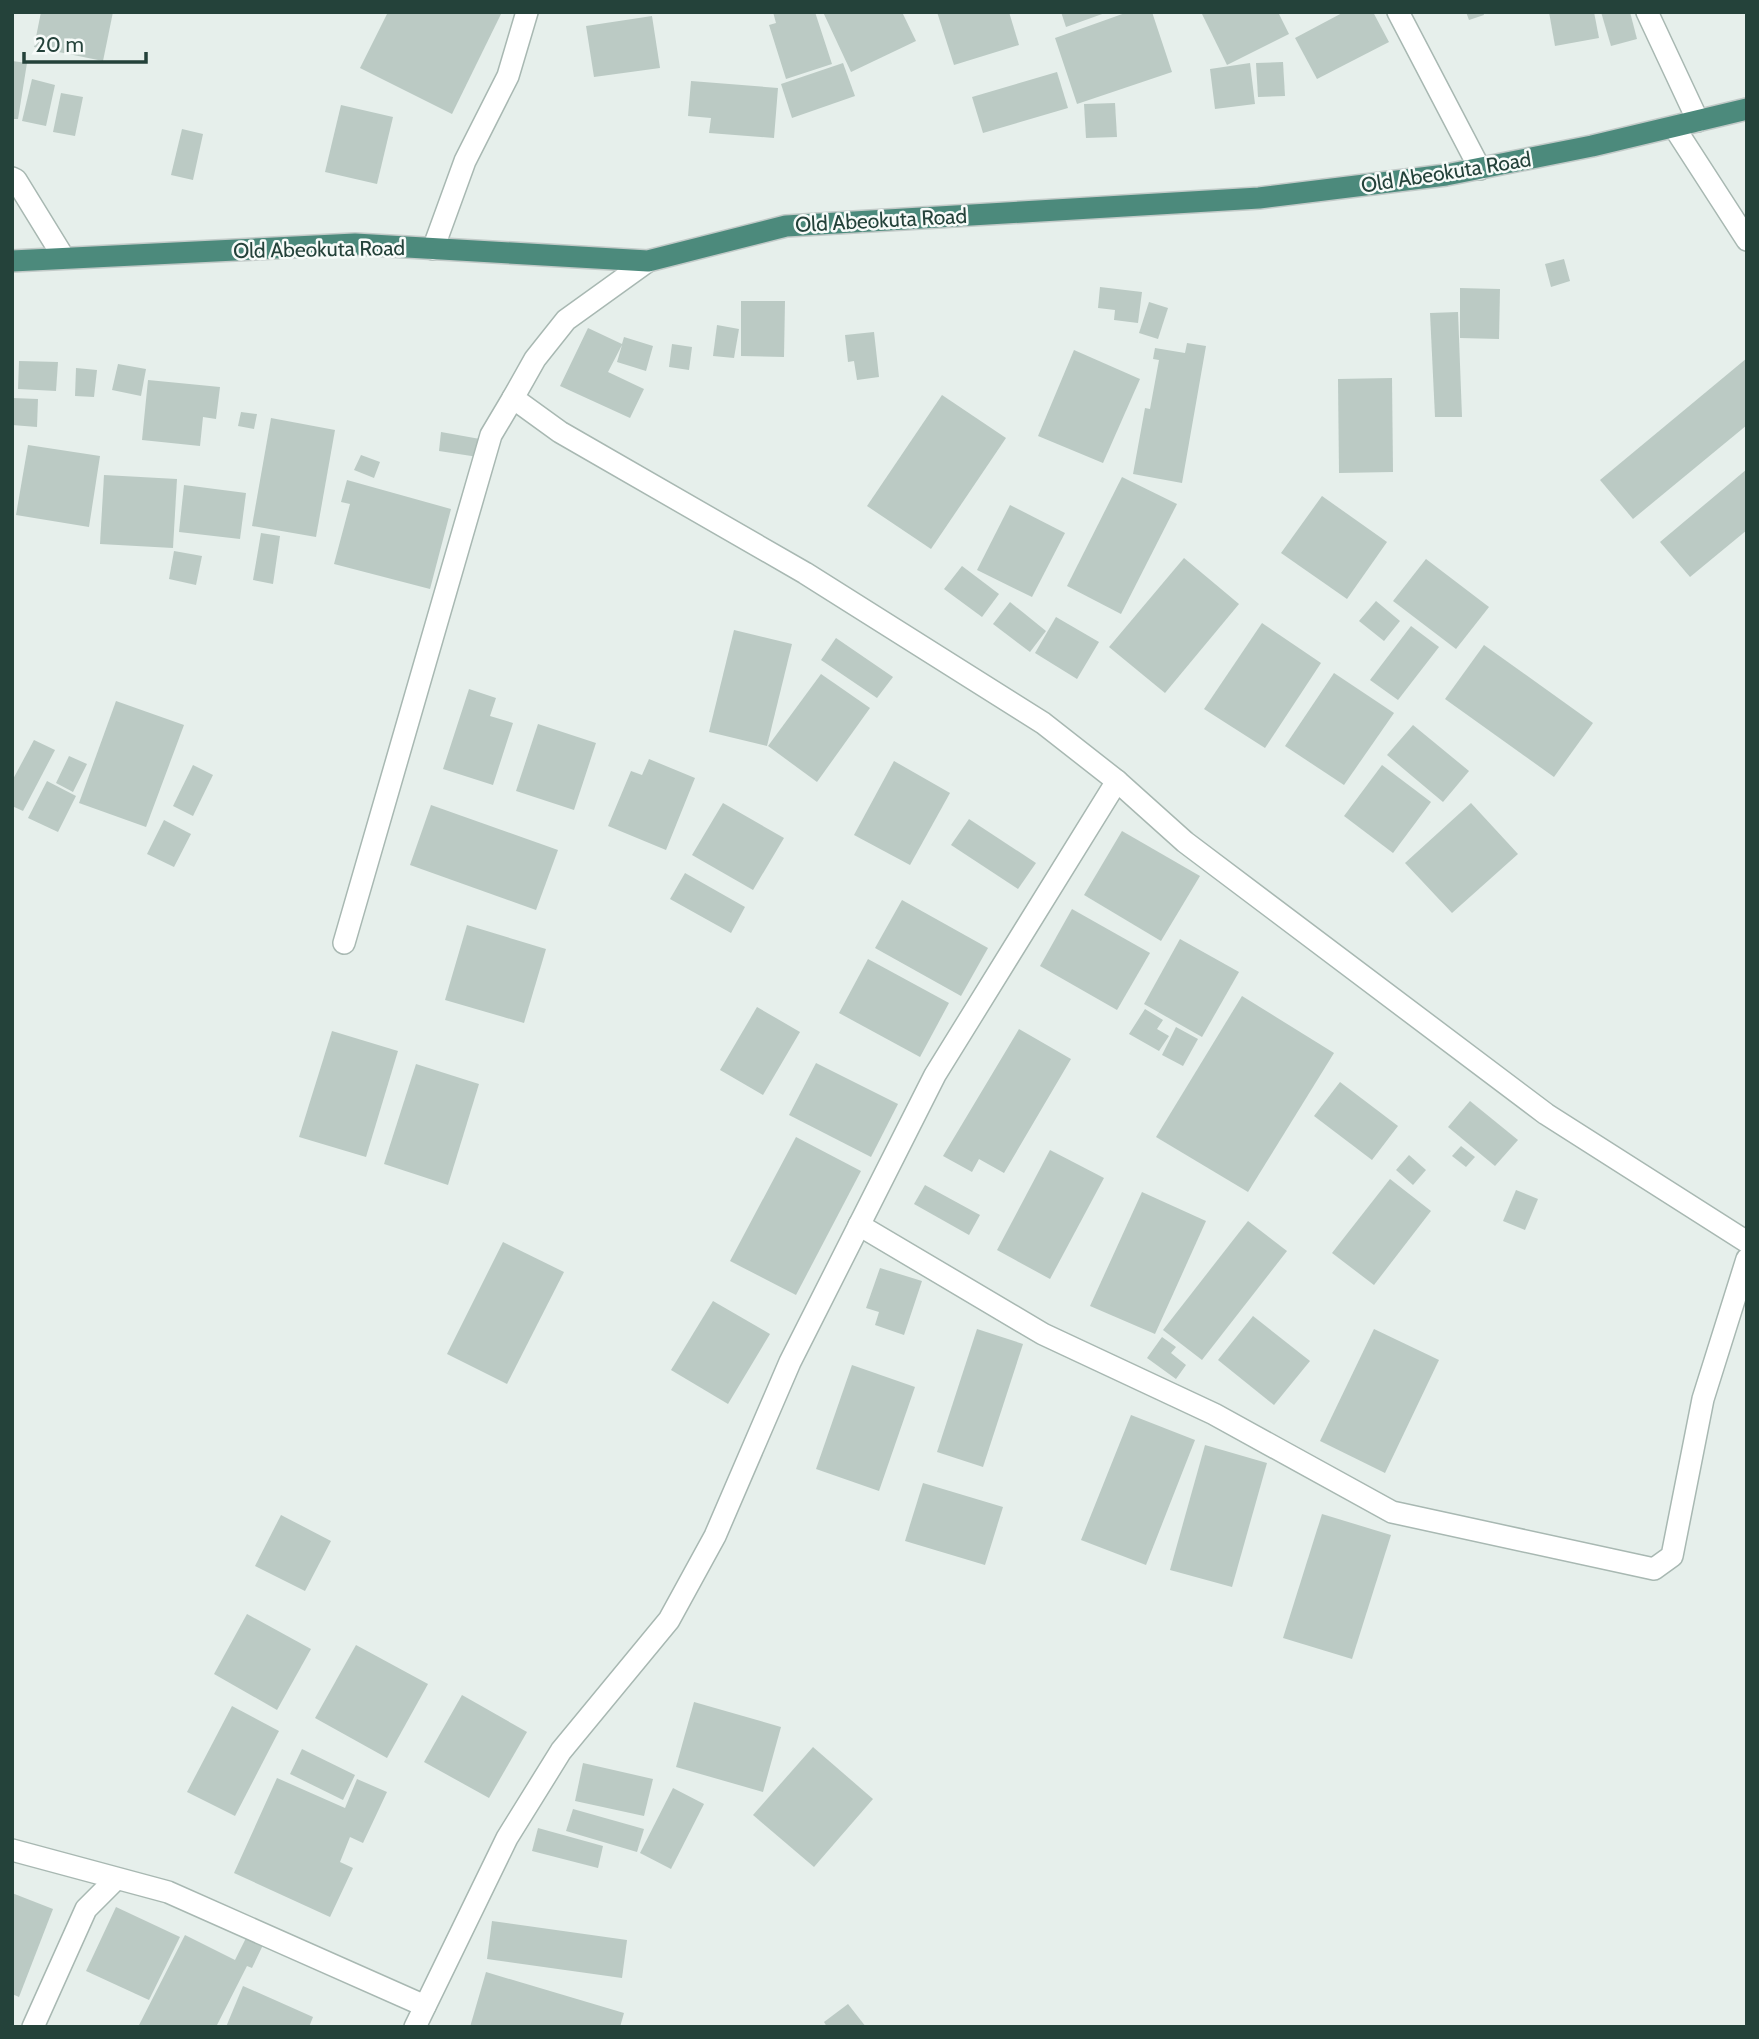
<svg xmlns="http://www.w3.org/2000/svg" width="1759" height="2039" viewBox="0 0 1759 2039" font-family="Cabin,sans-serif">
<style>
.building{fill:#bbcac4}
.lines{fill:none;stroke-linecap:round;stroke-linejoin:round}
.minor-casing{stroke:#a8b8b2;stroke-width:24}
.trunk-casing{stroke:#c2cac8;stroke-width:24}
.minor{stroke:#fff;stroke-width:21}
.trunk{stroke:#4c8a7c;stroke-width:21}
.labels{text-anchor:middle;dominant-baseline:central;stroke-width:5;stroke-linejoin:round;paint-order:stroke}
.street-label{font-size:21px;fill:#24423a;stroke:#f7fbf9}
</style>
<rect width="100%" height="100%" fill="#e6efeb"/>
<g class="building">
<polygon points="41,12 113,12 103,61 34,47"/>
<polygon points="388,12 502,12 452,114 360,68"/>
<polygon points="773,12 815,12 832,64 786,79 769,25 776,23"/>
<polygon points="823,12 902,12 916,41 851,72"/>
<polygon points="937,12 1009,12 1019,45 954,65"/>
<polygon points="1061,12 1105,12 1105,13 1066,27"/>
<polygon points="1128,12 1152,12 1172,72 1077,104 1055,38"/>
<polygon points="1201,12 1278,12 1289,34 1227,65"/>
<polygon points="1344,12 1373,12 1389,42 1317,79 1295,38"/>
<polygon points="1466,12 1483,12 1484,15 1469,20"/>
<polygon points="1549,12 1594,12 1599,38 1555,46"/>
<polygon points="1601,12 1630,12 1637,39 1611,46"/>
<polygon points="652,16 660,68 594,77 586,26"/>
<polygon points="12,61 27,63 18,119 12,119"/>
<polygon points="1283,62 1285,96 1258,97 1256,63"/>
<polygon points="843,63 855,96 792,118 781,84"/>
<polygon points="1250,63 1255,104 1215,109 1210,69"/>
<polygon points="1057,72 1068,108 983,133 972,97"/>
<polygon points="32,79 55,85 46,126 22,121"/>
<polygon points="691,81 778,88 774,138 709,133 711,118 688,116"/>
<polygon points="61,93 83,97 75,136 53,132"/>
<polygon points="1115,103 1117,137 1086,138 1084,104"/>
<polygon points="341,105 393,117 377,184 325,172"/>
<polygon points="182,129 203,134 193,180 171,175"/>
<polygon points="1564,259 1570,281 1551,287 1545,264"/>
<polygon points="1100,287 1142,292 1138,323 1114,320 1115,310 1098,308"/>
<polygon points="1460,288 1500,289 1499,339 1460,338"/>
<polygon points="741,301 785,301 784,357 741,356"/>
<polygon points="1149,302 1168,308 1158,339 1139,333"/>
<polygon points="1458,312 1462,417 1435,417 1430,313"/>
<polygon points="717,325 739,329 734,358 713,356"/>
<polygon points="588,328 622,344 624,337 653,346 646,371 617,362 622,345 608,372 644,389 630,418 560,386"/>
<polygon points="874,332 879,377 857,380 854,361 848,362 845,335"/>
<polygon points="1187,343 1206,346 1182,483 1133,474 1145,408 1150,409 1159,360 1153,359 1155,348 1185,353"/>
<polygon points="672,344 692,347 689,370 669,367"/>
<polygon points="1074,350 1140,379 1103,463 1038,436"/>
<polygon points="1747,358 1747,425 1633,519 1600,480"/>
<polygon points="19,361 58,362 56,391 18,389"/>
<polygon points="118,364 146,369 141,396 112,390"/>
<polygon points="76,368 97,370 94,397 75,396"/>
<polygon points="1392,378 1393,472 1339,473 1338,379"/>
<polygon points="148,380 220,387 216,419 203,417 200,446 142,440"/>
<polygon points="942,395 1006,438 931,549 867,506"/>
<polygon points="12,398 38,399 37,427 12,425"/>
<polygon points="241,412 257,414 254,429 238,426"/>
<polygon points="271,418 335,430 316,537 252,526"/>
<polygon points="441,432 480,439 478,457 439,451"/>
<polygon points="28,445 100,456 89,527 16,515"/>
<polygon points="361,455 380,462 374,478 354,470"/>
<polygon points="1747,469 1747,530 1690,577 1660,542"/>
<polygon points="104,475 177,479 173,548 100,544"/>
<polygon points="1122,477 1177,504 1121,614 1067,586"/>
<polygon points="347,480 451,509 430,589 334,564 350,504 341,502"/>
<polygon points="184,485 246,493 240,539 179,532"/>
<polygon points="1322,496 1387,542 1347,599 1281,553"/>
<polygon points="1010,505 1065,533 1032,597 977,570"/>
<polygon points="261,533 280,536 273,584 253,580"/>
<polygon points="174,551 202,556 196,585 169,579"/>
<polygon points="1184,558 1239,604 1165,693 1109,647"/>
<polygon points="1426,559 1489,607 1456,649 1393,601"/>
<polygon points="962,566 999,594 982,617 944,589"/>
<polygon points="1376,601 1400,621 1384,641 1359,621"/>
<polygon points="1010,602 1046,631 1030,652 993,624"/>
<polygon points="1056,617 1099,642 1077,679 1035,653"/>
<polygon points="1262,623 1321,663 1265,748 1204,709"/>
<polygon points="1411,626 1439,647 1398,700 1370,680"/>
<polygon points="734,630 792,644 767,746 709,732"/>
<polygon points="836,638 893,677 877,698 821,660"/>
<polygon points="1484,645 1593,723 1554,777 1445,699"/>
<polygon points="1334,673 1394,713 1344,785 1285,746"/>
<polygon points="821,674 870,708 817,782 768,746"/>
<polygon points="469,689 496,698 490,716 513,723 493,785 443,769"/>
<polygon points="116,701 184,725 146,827 79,803"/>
<polygon points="538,724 596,743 574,810 516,791"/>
<polygon points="1413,725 1469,771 1443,802 1387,755"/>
<polygon points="34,740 55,750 23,811 12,806 12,781"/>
<polygon points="69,756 87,764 73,792 56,783"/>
<polygon points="649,759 695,778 666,850 608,826 631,771 642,775"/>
<polygon points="894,761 950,793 910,865 854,835"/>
<polygon points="193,765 213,775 193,816 173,806"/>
<polygon points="1382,765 1431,802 1393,853 1344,816"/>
<polygon points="47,781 76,796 58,832 28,818"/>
<polygon points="723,803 784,838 753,890 692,855"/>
<polygon points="1471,803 1518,854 1452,913 1405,863"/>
<polygon points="431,805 558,850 536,910 410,865"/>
<polygon points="969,819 1036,863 1018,889 951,845"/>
<polygon points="164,820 191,834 174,867 147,854"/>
<polygon points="1122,831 1200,876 1161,941 1084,895"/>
<polygon points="685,873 745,907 731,933 670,899"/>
<polygon points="902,900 988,948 961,996 875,948"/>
<polygon points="1072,909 1150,953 1117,1010 1040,966"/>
<polygon points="467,925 546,949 524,1023 445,1000"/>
<polygon points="1180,939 1239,972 1202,1037 1144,1004"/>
<polygon points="868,959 949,1003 920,1057 839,1013"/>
<polygon points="1242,996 1334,1053 1248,1192 1156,1137"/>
<polygon points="757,1007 800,1032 763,1095 720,1070"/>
<polygon points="1145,1009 1163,1020 1157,1029 1169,1036 1159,1051 1129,1034"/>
<polygon points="1176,1027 1198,1039 1183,1066 1162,1055"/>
<polygon points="1019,1029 1071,1059 1004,1173 979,1159 972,1172 943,1156"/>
<polygon points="332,1031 398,1051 366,1157 299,1137"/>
<polygon points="816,1063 898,1104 871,1157 789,1115"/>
<polygon points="416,1064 479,1084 448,1185 384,1164"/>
<polygon points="1340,1082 1398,1126 1372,1160 1314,1116"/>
<polygon points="1470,1101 1518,1140 1495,1166 1448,1127"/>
<polygon points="796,1137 861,1171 796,1295 730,1261"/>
<polygon points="1461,1146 1475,1157 1466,1167 1452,1156"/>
<polygon points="1050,1150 1104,1178 1050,1279 997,1250"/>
<polygon points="1409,1155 1426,1170 1413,1185 1396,1170"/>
<polygon points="1390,1179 1431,1211 1374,1285 1332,1253"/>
<polygon points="925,1185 980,1215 969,1235 914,1204"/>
<polygon points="1516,1190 1538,1199 1525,1230 1503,1221"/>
<polygon points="1142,1192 1206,1221 1155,1334 1090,1306"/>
<polygon points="1248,1221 1287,1251 1202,1360 1163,1330"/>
<polygon points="503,1242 564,1272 507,1384 447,1354"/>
<polygon points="880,1268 922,1281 904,1335 875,1325 879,1312 866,1308"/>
<polygon points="713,1301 770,1334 728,1404 671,1370"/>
<polygon points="1253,1316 1310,1361 1274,1405 1218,1360"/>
<polygon points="977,1329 1023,1344 983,1467 937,1452"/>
<polygon points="1374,1329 1439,1360 1385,1473 1320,1441"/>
<polygon points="1162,1337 1176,1347 1171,1353 1186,1365 1176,1379 1147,1358"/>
<polygon points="852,1365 915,1387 879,1491 816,1469"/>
<polygon points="1131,1415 1195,1440 1146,1565 1081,1540"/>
<polygon points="1205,1445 1267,1463 1232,1587 1170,1570"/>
<polygon points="923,1483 1003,1507 985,1565 905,1541"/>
<polygon points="1322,1514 1391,1535 1352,1659 1283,1638"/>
<polygon points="281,1515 331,1541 305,1591 255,1566"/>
<polygon points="247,1614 311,1649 277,1710 214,1674"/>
<polygon points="356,1645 428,1684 387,1758 315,1718"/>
<polygon points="462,1695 527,1732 489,1798 424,1762"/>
<polygon points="694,1702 781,1727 763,1792 676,1767"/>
<polygon points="232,1706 279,1731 235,1816 187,1792"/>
<polygon points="813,1747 873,1799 814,1867 753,1815"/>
<polygon points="302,1749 355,1775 343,1800 290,1774"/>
<polygon points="583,1763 653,1779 644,1816 575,1801"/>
<polygon points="277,1778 345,1808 357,1779 387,1792 363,1843 350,1837 340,1862 353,1868 330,1917 234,1873"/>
<polygon points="673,1788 704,1804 671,1869 640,1853"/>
<polygon points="573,1809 644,1829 637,1852 566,1831"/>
<polygon points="538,1828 603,1846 598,1868 532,1851"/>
<polygon points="12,1893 53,1909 19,1997 12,1994"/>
<polygon points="116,1907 180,1937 149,2000 86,1971"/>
<polygon points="492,1921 627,1940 622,1978 487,1959"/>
<polygon points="185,1935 235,1960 246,1938 263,1945 252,1968 247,1966 216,2027 138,2027"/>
<polygon points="486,1972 624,2013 620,2027 470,2027"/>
<polygon points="243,1986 313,2017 309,2027 226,2027"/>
<polygon points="848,2004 866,2027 827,2027 824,2022"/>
</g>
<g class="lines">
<g class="minor-casing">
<g id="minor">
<polyline points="1398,12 1480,169"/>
<polyline points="1647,12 1698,121"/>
<polyline points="1674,127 1747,240"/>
<polyline points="12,178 16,180 64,258"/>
<polyline points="433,249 465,161 508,76 527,12"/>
<polyline points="648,261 566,320 535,359 513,398 560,432 805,573 1043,723 1117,781 1185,842 1546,1114 1747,1242"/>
<polyline points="344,943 491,435 513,398"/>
<polyline points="859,1225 1043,1334 1214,1414 1392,1512 1654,1569 1672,1556 1703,1399 1747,1259"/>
<polyline points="12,1850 168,1892 425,2006"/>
<polyline points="33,2027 86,1909 116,1879"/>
<polyline points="415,2027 507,1838 561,1751 669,1620 715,1536 790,1362 935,1075 1117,781"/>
</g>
</g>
<g class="trunk-casing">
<polyline id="trunk" points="12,261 355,244 648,261 786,226 1259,198 1446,175 1592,146 1747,109"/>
</g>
<use href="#minor" class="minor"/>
<use href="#trunk" class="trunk"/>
</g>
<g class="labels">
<g class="street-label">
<text transform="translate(1446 172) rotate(-9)">Old Abeokuta Road</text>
<text transform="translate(881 220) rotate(-3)">Old Abeokuta Road</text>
<text transform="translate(319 249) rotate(-1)">Old Abeokuta Road</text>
</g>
</g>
<rect width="1759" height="2039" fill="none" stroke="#24423a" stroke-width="28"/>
<path d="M24 52v10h122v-10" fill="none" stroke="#24423a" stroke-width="3.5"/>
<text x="35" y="52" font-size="21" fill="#24423a" stroke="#f7fbf9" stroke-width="5" paint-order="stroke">20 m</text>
</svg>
